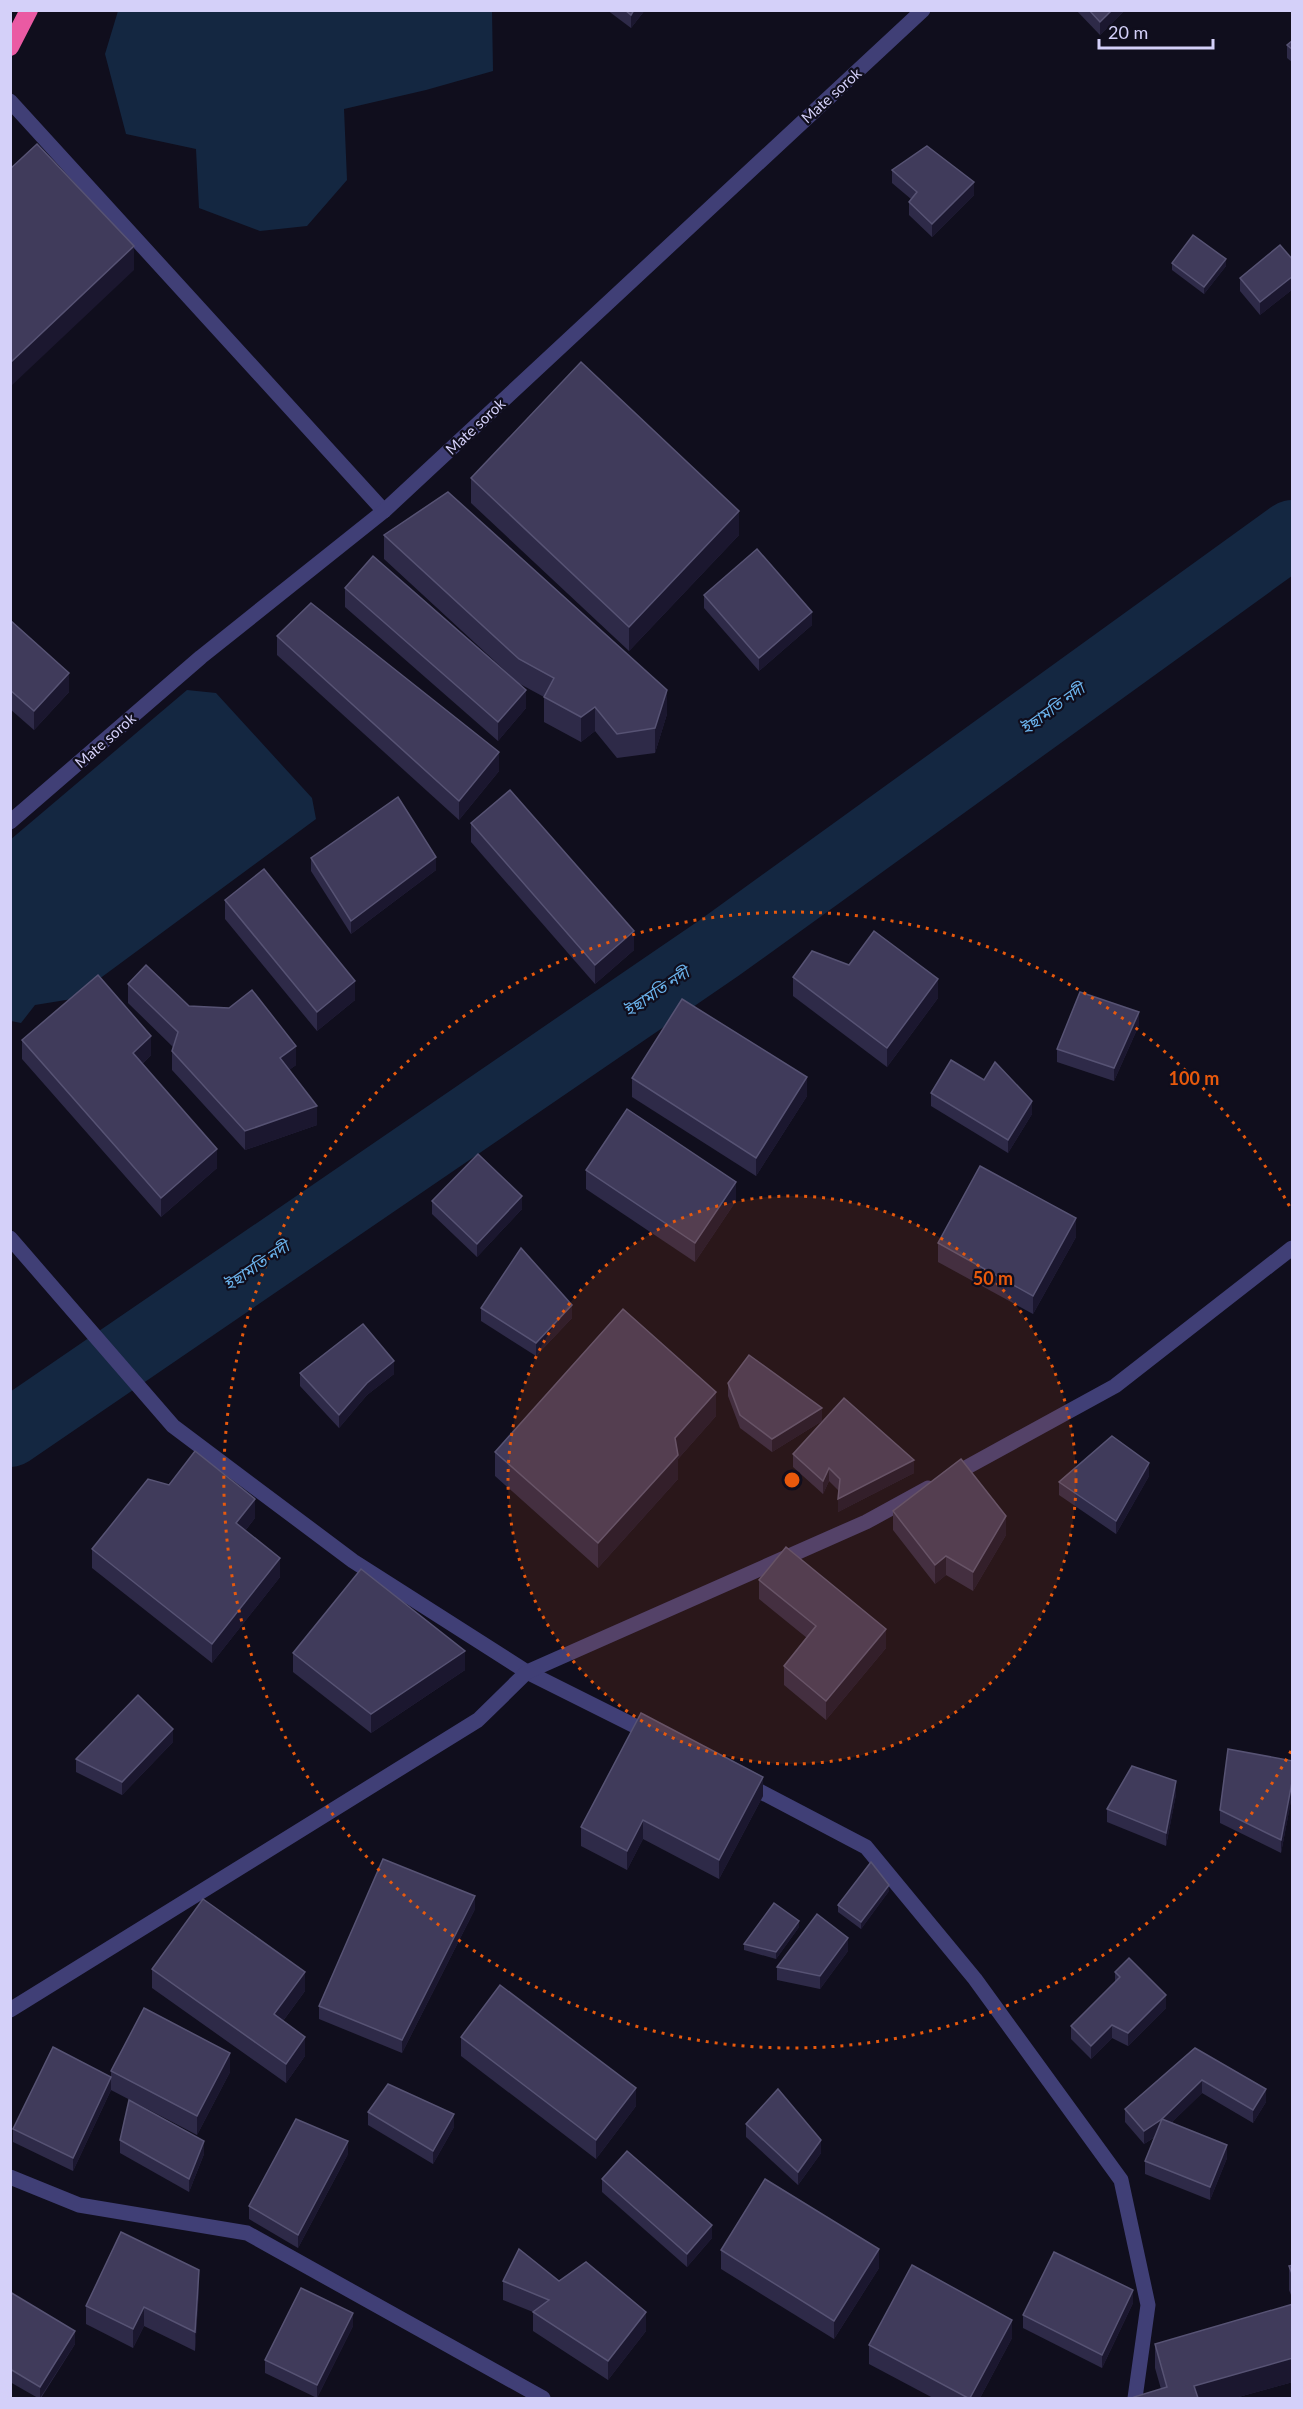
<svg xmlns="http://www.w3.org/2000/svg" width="1303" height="2409" viewBox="0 0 1303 2409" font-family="Lato,'Noto Sans Bengali',sans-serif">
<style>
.water{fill:#142741}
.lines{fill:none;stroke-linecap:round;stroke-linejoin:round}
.river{stroke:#142741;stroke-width:68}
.minor{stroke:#403f76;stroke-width:15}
.highway{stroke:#ea5aa3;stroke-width:18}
.wall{fill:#2e2a48}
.shaded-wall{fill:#1b172f}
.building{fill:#403b5b;stroke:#575374;stroke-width:1.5}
.ring{fill:none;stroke:#e8590c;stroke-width:3;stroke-dasharray:3 6}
.labels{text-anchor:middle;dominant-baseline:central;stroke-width:4.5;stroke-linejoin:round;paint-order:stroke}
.street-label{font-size:15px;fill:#d4d0f9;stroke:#100e1d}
.water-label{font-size:16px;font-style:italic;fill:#6bb3ec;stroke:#100e1d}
.centre{fill:#e8590c;stroke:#100e1d;stroke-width:3}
.ring-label{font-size:18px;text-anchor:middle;font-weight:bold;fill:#e8590c;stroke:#100e1d;stroke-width:4.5;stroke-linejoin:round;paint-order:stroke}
</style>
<rect width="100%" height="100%" fill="#100e1d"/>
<g class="water">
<polygon points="118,11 492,11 493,71 426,90 344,109 347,180 307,226 260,231 199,208 196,149 126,134 105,54"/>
<polygon points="187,690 216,693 312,798 316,819 72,999 35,1005 21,1023 11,1021 10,840"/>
</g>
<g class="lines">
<polyline class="river" points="10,1433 719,948 1292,534"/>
<g class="minor">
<polyline points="10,101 384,511"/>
<polyline points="10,822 201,657 384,511 923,10"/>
<polyline points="10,1238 173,1426 353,1561 527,1672 651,1734"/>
<polyline points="949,1477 1115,1386 1292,1248"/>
<polyline points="746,1784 866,1847 975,1979 1121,2180 1148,2305 1135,2398"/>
<polyline points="10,2010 478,1720 527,1672 866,1522 928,1488"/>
<polyline points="10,2177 79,2205 247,2233 543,2398"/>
</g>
<polyline class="highway" points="10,47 29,10"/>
</g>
<g class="wall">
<polygon points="607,10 645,10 631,28"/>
<polygon points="1076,10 1125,10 1100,35"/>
<polygon points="1293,40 1293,63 1287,58 1287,45"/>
<polygon points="892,170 974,195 932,237 909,215 909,202 911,199 892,183"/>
<polygon points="1293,260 1293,289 1260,315 1240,291 1240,278"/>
<polygon points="1172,263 1226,266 1204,294 1172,270"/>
<polygon points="471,478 739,535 629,651 471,503"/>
<polygon points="384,535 667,714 655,753 617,758 595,731 581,742 544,722 544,697 520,684 526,708 498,741 345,607 345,588 513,678 384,559"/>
<polygon points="704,595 812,625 759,671 704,608"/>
<polygon points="10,620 69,692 34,730 10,709"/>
<polygon points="277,636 499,771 459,820 277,655"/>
<polygon points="471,823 634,950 595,984 471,842"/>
<polygon points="311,858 436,870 351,934 311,871"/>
<polygon points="225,900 355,1000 317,1031 225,919"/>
<polygon points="793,977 938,998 887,1067 793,996"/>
<polygon points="128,984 189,1006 296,1065 289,1070 317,1125 245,1150 172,1070 172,1051 173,1047 128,1003"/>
<polygon points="1139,1025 1114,1081 1057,1062 1057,1049"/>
<polygon points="22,1040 151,1055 142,1064 217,1168 161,1217 22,1059"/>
<polygon points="632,1078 807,1096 756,1176 632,1097"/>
<polygon points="984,1080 1032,1114 1008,1153 931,1106 931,1093"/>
<polygon points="586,1170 736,1201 695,1262 586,1189"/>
<polygon points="432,1201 522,1209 477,1257 432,1214"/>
<polygon points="1076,1237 1033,1314 938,1262 938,1243"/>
<polygon points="481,1308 572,1318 536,1356 481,1321"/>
<polygon points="300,1373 394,1374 367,1395 339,1428 300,1386"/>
<polygon points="728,1383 822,1421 772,1452 740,1428 728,1396"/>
<polygon points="716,1416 678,1459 678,1479 598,1568 495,1476 495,1452"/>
<polygon points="793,1454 914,1473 838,1512 839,1491 829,1481 823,1494 793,1467"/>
<polygon points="1149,1476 1116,1534 1059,1495 1059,1482"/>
<polygon points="893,1511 1006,1535 973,1591 946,1575 935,1584 893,1530"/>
<polygon points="255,1518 245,1531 280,1577 212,1663 92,1568 92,1549"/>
<polygon points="759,1580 886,1648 826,1720 784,1685 784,1666 807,1638 759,1599"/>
<polygon points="293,1653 465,1670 371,1733 293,1672"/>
<polygon points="173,1742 122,1795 76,1772 76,1759"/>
<polygon points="1293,1761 1293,1790 1281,1853 1220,1823 1220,1810"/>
<polygon points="1176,1794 1166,1846 1107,1822 1107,1809"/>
<polygon points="763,1796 719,1879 643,1839 627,1870 581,1846 581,1827"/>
<polygon points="889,1891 861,1929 838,1912 838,1905"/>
<polygon points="475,1909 402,2053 319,2019 319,2006"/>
<polygon points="799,1927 776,1959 744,1950 744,1944"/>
<polygon points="848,1951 820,1989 777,1980 777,1967"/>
<polygon points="152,1969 305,1991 283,2021 305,2056 286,2083 152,1988"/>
<polygon points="1115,1972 1166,2008 1128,2046 1112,2038 1091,2059 1071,2039 1071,2026 1115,1982"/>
<polygon points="461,2037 636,2106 596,2159 461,2056"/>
<polygon points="1195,2048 1266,2102 1253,2123 1202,2093 1172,2122 1227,2158 1210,2200 1145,2174 1145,2161 1155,2137 1144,2144 1125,2122 1125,2109"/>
<polygon points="111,2071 230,2072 197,2135 111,2090 73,2171 13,2142 13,2129 111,2077"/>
<polygon points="368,2112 454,2127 433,2164 368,2125"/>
<polygon points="746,2124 821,2153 798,2185 746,2137"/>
<polygon points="120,2140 204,2154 189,2192 120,2153"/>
<polygon points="348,2154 298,2248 249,2219 249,2206"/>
<polygon points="602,2179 712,2238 687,2267 602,2192"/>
<polygon points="721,2250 879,2268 834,2339 721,2269"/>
<polygon points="1293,2265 1293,2300 1289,2290 1289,2266"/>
<polygon points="503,2281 559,2281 646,2331 608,2380 533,2331 533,2312 503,2300"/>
<polygon points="199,2289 195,2351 144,2326 133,2348 86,2324 86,2306"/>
<polygon points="10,2292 75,2344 41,2398 38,2398 10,2382"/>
<polygon points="1133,2303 1102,2368 1023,2328 1023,2315"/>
<polygon points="1293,2304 1293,2382 1235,2398 1134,2398 1134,2397 1161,2389 1155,2368 1155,2344"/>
<polygon points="353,2326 317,2398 265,2373 265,2360"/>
<polygon points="1012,2338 980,2398 933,2398 869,2364 869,2345"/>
</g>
<g class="shaded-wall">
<polygon points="634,10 645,10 631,28 631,15"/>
<polygon points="1112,10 1125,10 1100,35 1100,22"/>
<polygon points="974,182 974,195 932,237 932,224"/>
<polygon points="134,246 134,270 10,387 10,363"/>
<polygon points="1226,259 1226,266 1204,294 1204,287"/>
<polygon points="1293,276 1293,289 1260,315 1260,302"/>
<polygon points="739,511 739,535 629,651 629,627"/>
<polygon points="812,612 812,625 759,671 759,658"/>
<polygon points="69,673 69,692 34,730 34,711"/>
<polygon points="526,690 526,708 498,741 498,722"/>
<polygon points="667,690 667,714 655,753 655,728"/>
<polygon points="595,707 595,731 581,742 581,717"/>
<polygon points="499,752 499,771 459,820 459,801"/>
<polygon points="436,857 436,870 351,934 351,921"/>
<polygon points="634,931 634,950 595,984 595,965"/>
<polygon points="938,979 938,998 887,1067 887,1048"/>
<polygon points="355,981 355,1000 317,1031 317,1012"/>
<polygon points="1139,1012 1139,1025 1114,1081 1114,1068"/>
<polygon points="151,1036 151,1055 133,1072 133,1053"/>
<polygon points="296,1046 296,1065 280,1077 280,1058"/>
<polygon points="807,1077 807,1096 756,1176 756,1158"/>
<polygon points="1032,1101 1032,1114 1008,1153 1008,1140"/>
<polygon points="317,1106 317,1125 245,1150 245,1131"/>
<polygon points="217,1149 217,1168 161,1217 161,1198"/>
<polygon points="736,1182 736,1201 695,1262 695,1243"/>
<polygon points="522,1196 522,1209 477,1257 477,1244"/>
<polygon points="1076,1218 1076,1237 1033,1314 1033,1296"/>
<polygon points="572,1305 572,1318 536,1356 536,1343"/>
<polygon points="394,1361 394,1374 367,1395 339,1428 339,1415 367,1383"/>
<polygon points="716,1392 716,1416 678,1459 678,1479 598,1568 598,1543 675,1438"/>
<polygon points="822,1408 822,1421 772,1452 772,1439"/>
<polygon points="914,1460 914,1473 838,1512 838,1499"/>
<polygon points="1149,1463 1149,1476 1116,1534 1116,1521"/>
<polygon points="829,1468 829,1481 823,1494 823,1481"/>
<polygon points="255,1499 255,1518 236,1542 236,1523"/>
<polygon points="1006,1516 1006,1535 973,1591 973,1572"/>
<polygon points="946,1556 946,1575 935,1584 935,1565"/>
<polygon points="280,1558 280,1577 212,1663 212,1644"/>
<polygon points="886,1629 886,1648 826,1720 826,1701"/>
<polygon points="465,1651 465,1670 371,1733 371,1714"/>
<polygon points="173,1729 173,1742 122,1795 122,1782"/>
<polygon points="763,1777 763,1796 719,1879 719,1860"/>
<polygon points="1293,1777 1293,1790 1281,1853 1281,1840"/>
<polygon points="1176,1781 1176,1794 1166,1846 1166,1833"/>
<polygon points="643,1820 643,1839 627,1870 627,1851"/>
<polygon points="889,1885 889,1891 861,1929 861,1922"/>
<polygon points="475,1896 475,1909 402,2053 402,2040"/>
<polygon points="799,1921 799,1927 776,1959 776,1952"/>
<polygon points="848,1938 848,1951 820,1989 820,1976"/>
<polygon points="305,1972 305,1991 274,2033 274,2014"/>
<polygon points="1166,1995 1166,2008 1128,2046 1128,2033"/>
<polygon points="1112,2025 1112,2038 1091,2059 1091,2046"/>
<polygon points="305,2037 305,2056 286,2083 286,2064"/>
<polygon points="230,2053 230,2072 197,2135 197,2116"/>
<polygon points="111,2077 111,2090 73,2171 73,2158"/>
<polygon points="1202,2080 1202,2093 1162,2132 1144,2144 1144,2131"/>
<polygon points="636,2088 636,2106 596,2159 596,2140"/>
<polygon points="1266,2089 1266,2102 1253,2123 1253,2110"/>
<polygon points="454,2114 454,2127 433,2164 433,2151"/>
<polygon points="821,2140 821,2153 798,2185 798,2172"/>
<polygon points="204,2141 204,2154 189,2192 189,2179"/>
<polygon points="348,2141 348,2154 298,2248 298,2235"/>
<polygon points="1227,2145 1227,2158 1210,2200 1210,2187"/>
<polygon points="712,2225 712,2238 687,2267 687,2254"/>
<polygon points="879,2249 879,2268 834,2339 834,2321"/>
<polygon points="199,2270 199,2289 195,2351 195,2332"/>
<polygon points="1133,2290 1133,2303 1102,2368 1102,2355"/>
<polygon points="144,2307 144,2326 133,2348 133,2329"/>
<polygon points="646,2312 646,2331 608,2380 608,2361"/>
<polygon points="353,2313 353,2326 317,2398 317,2385"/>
<polygon points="1012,2320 1012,2338 980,2398 970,2398"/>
<polygon points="75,2331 75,2344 40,2398 40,2387"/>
<polygon points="1293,2358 1293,2382 1235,2398 1194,2398 1194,2386"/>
</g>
<g class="building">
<polygon points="625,10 634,10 631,15"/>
<polygon points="1089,10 1112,10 1100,22"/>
<polygon points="1293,40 1293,50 1287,45"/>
<polygon points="37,144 134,246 10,363 10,169"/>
<polygon points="927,146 974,182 932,224 909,202 917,192 892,170"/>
<polygon points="1193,235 1226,259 1204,287 1172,263"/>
<polygon points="1280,245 1293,260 1293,276 1260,302 1240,278"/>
<polygon points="581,362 739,511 629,627 471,478"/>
<polygon points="448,492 667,690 655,728 617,734 595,707 581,717 544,697 554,678 519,659 384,535"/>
<polygon points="757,549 812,612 759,658 704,595"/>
<polygon points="373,556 526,690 498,722 345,588"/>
<polygon points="311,603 499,752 459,801 277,636"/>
<polygon points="10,620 69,673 34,711 10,690"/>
<polygon points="510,790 634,931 595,965 471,823"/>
<polygon points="398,797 436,857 351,921 311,858"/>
<polygon points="264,869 355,981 317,1012 225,900"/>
<polygon points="874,931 938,979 887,1048 793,977 812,951 849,965"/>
<polygon points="146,965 189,1006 229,1008 252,990 296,1046 280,1058 317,1106 245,1131 172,1051 178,1032 128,984"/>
<polygon points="98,975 151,1036 133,1053 217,1149 161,1198 22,1040"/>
<polygon points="1080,992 1139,1012 1114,1068 1057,1049"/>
<polygon points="682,999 807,1077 756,1158 632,1078"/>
<polygon points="951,1060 984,1080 995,1062 1032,1101 1008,1140 931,1093"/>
<polygon points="627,1109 736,1182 695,1243 586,1170"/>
<polygon points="478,1154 522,1196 477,1244 432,1201"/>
<polygon points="980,1166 1076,1218 1033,1296 938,1243"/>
<polygon points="521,1248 572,1305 536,1343 481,1308"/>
<polygon points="623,1309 716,1392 675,1438 678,1455 598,1543 495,1452"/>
<polygon points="363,1324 394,1361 367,1383 339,1415 300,1373"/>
<polygon points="749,1355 822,1408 772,1439 740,1415 728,1383"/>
<polygon points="844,1398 914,1460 838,1499 840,1479 829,1468 823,1481 793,1454"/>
<polygon points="1112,1436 1149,1463 1116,1521 1059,1482"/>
<polygon points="195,1451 255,1499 236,1523 280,1558 212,1644 92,1549 148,1479 169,1485"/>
<polygon points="961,1459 1006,1516 973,1572 946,1556 935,1565 893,1511"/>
<polygon points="786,1547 886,1629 826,1701 784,1666 816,1626 759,1580"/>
<polygon points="361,1569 465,1651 371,1714 293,1653"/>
<polygon points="138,1695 173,1729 122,1782 76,1759"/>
<polygon points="641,1713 763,1777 719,1860 643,1820 627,1851 581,1827"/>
<polygon points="1228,1749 1293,1761 1293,1777 1281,1840 1220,1810"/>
<polygon points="1132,1766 1176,1781 1166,1833 1107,1809"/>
<polygon points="383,1859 475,1896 402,2040 319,2006"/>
<polygon points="871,1862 889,1885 861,1922 838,1905"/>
<polygon points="203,1899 305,1972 274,2014 305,2037 286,2064 152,1969"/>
<polygon points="774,1903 799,1921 776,1952 744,1944"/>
<polygon points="817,1914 848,1938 820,1976 777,1967"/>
<polygon points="1129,1958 1166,1995 1128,2033 1112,2025 1091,2046 1071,2026 1120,1977 1115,1972"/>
<polygon points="500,1985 636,2088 596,2140 461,2037"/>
<polygon points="144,2008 230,2053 197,2116 111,2071"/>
<polygon points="53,2047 111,2077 73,2158 13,2129"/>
<polygon points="1195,2048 1266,2089 1253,2110 1202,2080 1162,2119 1144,2131 1125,2109"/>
<polygon points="388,2084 454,2114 433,2151 368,2112"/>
<polygon points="778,2089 821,2140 798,2172 746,2124"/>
<polygon points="129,2100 204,2141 189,2179 120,2140"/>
<polygon points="296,2119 348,2141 298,2235 249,2206"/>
<polygon points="1162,2119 1227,2145 1210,2187 1145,2161"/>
<polygon points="627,2151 712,2225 687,2254 602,2179"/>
<polygon points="765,2179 879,2249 834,2321 721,2250"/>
<polygon points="121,2232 199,2270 195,2332 144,2307 133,2329 86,2306"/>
<polygon points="519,2249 559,2281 586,2262 646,2312 608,2361 533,2312 549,2300 503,2281"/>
<polygon points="1054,2252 1133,2290 1102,2355 1023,2315"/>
<polygon points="912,2265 1012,2320 970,2398 968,2398 869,2345"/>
<polygon points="1293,2265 1293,2276 1289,2266"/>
<polygon points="301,2288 353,2313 317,2385 265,2360"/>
<polygon points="10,2292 75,2331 40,2387 10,2369"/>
<polygon points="1293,2304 1293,2358 1194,2386 1198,2398 1134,2398 1134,2397 1167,2387 1155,2344"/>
</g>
<circle cx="792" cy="1480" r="284" fill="#e8590c" fill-opacity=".12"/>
<g class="ring">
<circle cx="792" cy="1480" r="284"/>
<path d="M1291 1751A568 568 0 1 1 1291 1209"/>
</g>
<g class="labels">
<g class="street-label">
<text transform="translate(831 95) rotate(-42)">Mate sorok</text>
<text transform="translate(475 426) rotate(-43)">Mate sorok</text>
<text transform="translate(105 740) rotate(-41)">Mate sorok</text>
</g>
<g class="water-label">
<text transform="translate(1052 708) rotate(-36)">ইছামতি নদী</text>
<text transform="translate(656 991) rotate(-34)">ইছামতি নদী</text>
<text transform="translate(256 1265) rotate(-34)">ইছামতি নদী</text>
</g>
</g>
<circle cx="792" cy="1480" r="9" class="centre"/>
<g class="ring-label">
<text x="1194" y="1085">100 m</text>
<text x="993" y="1285">50 m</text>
</g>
<rect width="1303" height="2409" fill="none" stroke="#d4d0f9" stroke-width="24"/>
<path d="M1099 39v9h114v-9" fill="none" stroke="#d4d0f9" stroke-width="3"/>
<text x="1108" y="39" font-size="18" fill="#d4d0f9" stroke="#100e1d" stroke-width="4.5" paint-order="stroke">20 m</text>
</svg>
